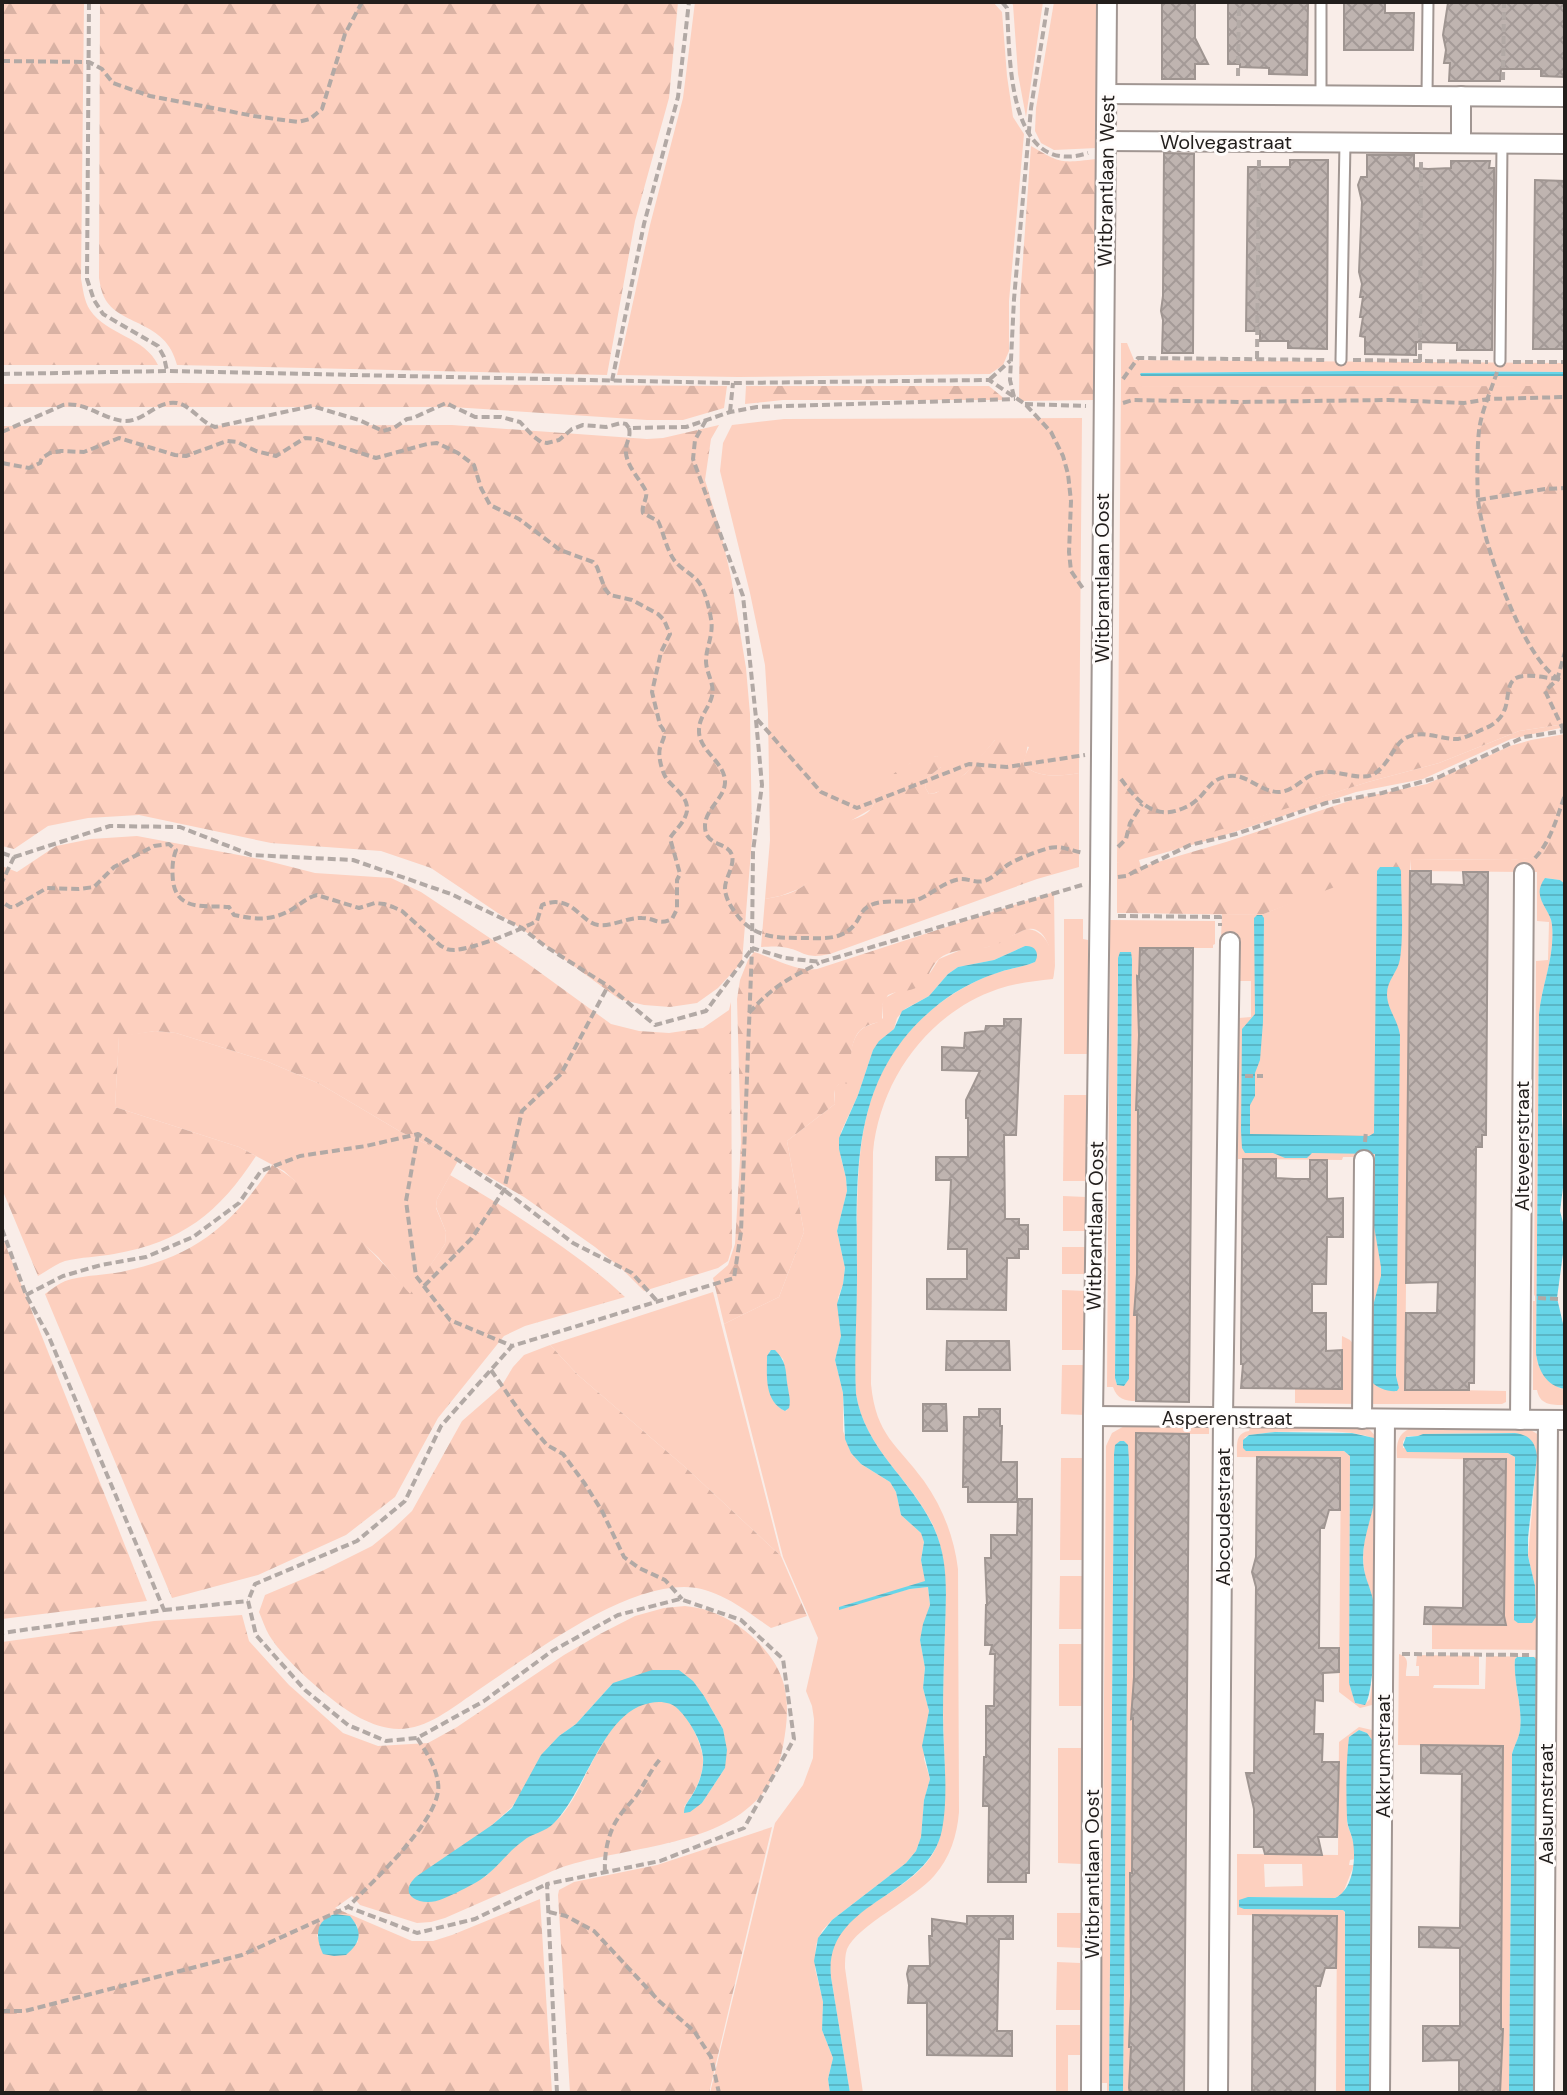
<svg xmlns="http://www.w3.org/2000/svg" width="1567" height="2095" viewBox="0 0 1567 2095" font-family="'DM Sans',sans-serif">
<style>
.grass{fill:#fdd0bf;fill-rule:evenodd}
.forest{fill:url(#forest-firs);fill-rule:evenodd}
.water{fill:url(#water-rules)}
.building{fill:url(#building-cross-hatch);stroke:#9f9591;stroke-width:2}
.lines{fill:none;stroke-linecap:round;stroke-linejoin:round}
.service-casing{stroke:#a19692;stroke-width:13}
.minor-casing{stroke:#a19692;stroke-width:22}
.path{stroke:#b2a9a5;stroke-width:4;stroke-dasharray:8 4;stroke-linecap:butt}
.service{stroke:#fff;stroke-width:9}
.minor{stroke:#fff;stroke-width:18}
.labels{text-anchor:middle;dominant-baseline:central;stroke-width:6;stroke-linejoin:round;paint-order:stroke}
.street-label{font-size:20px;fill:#221e1c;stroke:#fffcfb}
</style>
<defs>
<pattern id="forest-firs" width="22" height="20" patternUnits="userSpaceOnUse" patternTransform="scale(2)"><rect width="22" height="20" fill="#fdd0bf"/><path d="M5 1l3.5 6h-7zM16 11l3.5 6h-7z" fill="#d9b2a4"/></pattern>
<pattern id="water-rules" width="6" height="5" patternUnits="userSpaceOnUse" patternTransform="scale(2)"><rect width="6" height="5" fill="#68d5e8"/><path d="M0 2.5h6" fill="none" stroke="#5ab6c6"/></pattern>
<pattern id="building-cross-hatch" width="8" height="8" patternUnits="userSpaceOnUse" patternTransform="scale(2)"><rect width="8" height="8" fill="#bfb4b0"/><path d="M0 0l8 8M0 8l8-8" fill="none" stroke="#a49a97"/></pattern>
</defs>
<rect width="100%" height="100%" fill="#f9ede8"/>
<g class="grass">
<polygon points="695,2 993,2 1002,12 1007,76 1013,117 1024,134 1009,301 1009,351 1003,365 990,374 738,377 617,375 650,225 683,98"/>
<polygon points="1011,2 1043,2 1026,117 1018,74 1013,5"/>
<polygon points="1054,2 1098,2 1097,148 1054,150 1041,143 1035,131 1036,108"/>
<polygon points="1121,343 1127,343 1134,360 1565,363 1565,372 1357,371 1141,373 1141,376 1565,376 1565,386 1121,387"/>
<path d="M 1082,418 L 1079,773 C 1062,776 1038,779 1024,765 L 1025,756 L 1029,747 L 995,740 C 979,759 955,791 929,794 L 925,787 L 927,778 L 941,767 L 937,756 L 909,764 L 879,793 L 871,809 L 852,820 L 811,880 L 799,889 L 780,896 L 765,899 L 770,840 L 768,713 L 765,665 L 750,593 L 720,471 L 723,443 L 732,425 L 784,419 Z"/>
<polygon points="1565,724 1565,727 1511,739 1423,779 1356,792 1216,838 1139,860 1141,867 1126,875 1126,913 1117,913 1117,863 1122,860 1368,782 1439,763 1519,731"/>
<path d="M 1546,856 L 1565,856 L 1565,907 L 1564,884 L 1560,880 L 1546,878 C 1530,897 1551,909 1552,925 C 1555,957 1542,983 1539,1014 L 1536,1353 L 1538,1365 L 1559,1388 L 1565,1389 L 1565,1405 C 1551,1405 1540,1405 1537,1390 L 1533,1390 L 1533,1301 L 1535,1301 L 1535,1296 L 1534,1295 L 1536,961 L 1548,960 L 1549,922 L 1537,921 L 1537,872 L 1411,871 L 1410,859 L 1510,860 Z"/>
<polygon points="1380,867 1410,871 1405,1389 1506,1391 1506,1402 1502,1404 1369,1404 1370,1157 1343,1157 1342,1160 1238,1159 1239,1018 1251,1017 1251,981 1240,981 1240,939 1221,938 1222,914 1261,915"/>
<polygon points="1064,919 1083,919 1083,939 1088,940 1088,1054 1064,1054"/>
<path d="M 1110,920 L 1215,921 L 1215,944 L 1213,945 L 1213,948 L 1140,948 L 1137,1109 L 1137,1274 L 1135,1315 L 1137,1319 L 1135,1397 L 1136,1401 C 1125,1401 1117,1399 1113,1387 L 1107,1387 ZM 1130,952 L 1132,959 L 1129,1379 L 1124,1386 L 1117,1385 L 1115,1378 L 1118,958 Z"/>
<path d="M 1026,929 C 1049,929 1058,961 1053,979 C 1034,981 1016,983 998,989 C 928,1013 880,1080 873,1152 L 871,1384 C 876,1436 897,1444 924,1481 C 943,1508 954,1537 958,1569 L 959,1812 C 957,1836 950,1858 934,1876 C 915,1898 857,1926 847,1949 C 845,1955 845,1961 845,1968 L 863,2093 L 850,2093 L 831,1977 C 830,1969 829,1961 831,1953 C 844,1900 927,1892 940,1836 C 949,1795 943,1751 943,1709 C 943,1683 944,1656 945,1630 C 946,1593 948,1557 932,1523 C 908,1476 865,1449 856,1394 C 853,1353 857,1312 857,1271 C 858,1168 849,1073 940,1003 C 958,990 979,978 1000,972 C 1011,968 1024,967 1035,962 L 1025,946 L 994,960 L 958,967 L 948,974 L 929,996 L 905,1009 L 897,1018 L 894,1029 L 873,1050 L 858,1095 L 841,1132 L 840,1154 L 846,1178 L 847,1191 L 837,1231 L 845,1268 L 843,1284 L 838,1298 L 841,1336 L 835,1360 L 843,1393 L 843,1431 L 851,1453 L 861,1464 L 890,1482 L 896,1492 L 901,1515 L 921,1533 L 924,1541 L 921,1560 L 926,1582 L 839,1607 L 910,1589 L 928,1587 L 930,1605 L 920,1640 L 925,1668 L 923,1688 L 929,1711 L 924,1759 L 930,1779 L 924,1800 L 921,1837 L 916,1851 L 906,1863 L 832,1920 L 822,1931 L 816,1945 L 815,1968 L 823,2002 L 822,2030 L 833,2058 L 828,2079 L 830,2093 L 710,2093 L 775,1823 L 803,1785 L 813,1758 L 814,1719 L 812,1706 L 806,1691 L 818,1638 L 783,1557 L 724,1324 L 779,1297 L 804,1232 L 787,1141 L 835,1104 L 835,1087 L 840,1083 L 848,1083 C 850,1067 848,1036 865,1027 C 873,1023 877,1024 883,1018 L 882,1005 L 885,998 L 930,973 L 939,959 L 963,949 L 988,947 ZM 773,1350 L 783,1359 L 788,1390 L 787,1410 L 785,1411 C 763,1399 769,1373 769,1352 Z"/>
<polygon points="155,1031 176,1033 266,1061 320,1084 401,1132 459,1159 437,1199 436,1208 446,1232 445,1244 410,1295 378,1257 284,1171 239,1147 115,1107 119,1036"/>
<polygon points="1064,1095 1087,1095 1087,1181 1063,1181"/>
<polygon points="1063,1196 1086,1197 1086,1231 1063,1231"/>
<rect x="1062" y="1247" width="24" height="27"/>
<polygon points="1062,1290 1086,1291 1085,1350 1062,1350"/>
<polygon points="713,1292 781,1556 685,1467 578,1375 550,1345"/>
<polygon points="1342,1336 1350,1340 1356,1347 1357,1404 1295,1403 1295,1389 1341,1389"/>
<polygon points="1062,1365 1085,1365 1085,1415 1061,1414"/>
<polygon points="1126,1425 1205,1426 1209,1428 1209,1434 1136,1434 1133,1595 1134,1677 1132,1718 1131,2006 1129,2047 1131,2047 1130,2093 1123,2093 1128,1446 1124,1441 1114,1454 1109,2093 1107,2093 1107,2083 1101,2083 1106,1446 1112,1433"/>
<path d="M 1250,1427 L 1362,1427 L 1370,1430 L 1376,1437 L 1376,1704 L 1360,1708 L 1339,1692 L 1341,1458 L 1237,1457 C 1237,1445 1235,1433 1249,1431 ZM 1275,1432 C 1298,1432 1359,1428 1375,1440 L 1375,1497 L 1364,1539 L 1363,1559 L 1365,1578 L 1374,1604 L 1373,1675 L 1370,1699 L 1364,1705 L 1355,1703 L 1349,1683 L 1350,1456 L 1344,1451 L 1244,1438 L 1249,1435 Z"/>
<path d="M 1415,1427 L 1529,1429 L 1539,1435 L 1541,1650 L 1432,1649 L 1432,1625 L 1506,1625 L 1504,1624 L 1505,1461 L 1507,1460 L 1397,1458 C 1396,1443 1398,1431 1415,1427 ZM 1515,1433 L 1537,1456 L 1528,1556 L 1535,1586 L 1536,1617 L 1514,1619 L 1515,1457 L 1508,1453 L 1403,1448 L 1403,1441 L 1408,1436 L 1418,1436 L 1424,1434 Z"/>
<polygon points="1061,1458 1085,1458 1084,1560 1060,1560"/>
<polygon points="1060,1576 1083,1576 1083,1629 1059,1629"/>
<polygon points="1059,1644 1083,1644 1082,1706 1059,1706"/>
<path d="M 1399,1654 C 1412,1658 1405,1668 1406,1676 L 1419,1676 L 1419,1666 L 1416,1666 L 1417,1655 L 1479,1656 L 1479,1685 L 1434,1685 L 1433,1688 L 1485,1689 L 1486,1656 L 1541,1657 L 1537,2093 L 1533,2093 L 1536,1659 L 1534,1657 L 1517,1657 L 1515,1659 C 1513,1683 1523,1706 1520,1730 C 1519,1738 1514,1746 1512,1754 L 1509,2093 L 1500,2093 L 1501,2058 L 1503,2057 L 1500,2056 L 1503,2030 L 1501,2029 L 1503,1747 L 1505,1746 L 1398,1745 Z"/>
<path d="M 1359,1727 L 1376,1731 L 1373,2093 L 1369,2093 L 1372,1741 L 1367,1733 L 1359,1730 L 1349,1737 L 1347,1823 L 1354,1844 L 1355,1859 L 1350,1860 L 1349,1865 L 1354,1865 L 1343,1893 L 1335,1898 L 1248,1897 L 1343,1910 L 1345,1913 L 1345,2093 L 1336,2093 L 1337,1916 L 1237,1915 L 1237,1854 L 1338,1855 L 1339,1742 ZM 1264,1864 L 1302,1864 L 1303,1886 L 1265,1887 Z"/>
<polygon points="1058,1748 1082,1748 1081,1864 1058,1863"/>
<polygon points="1057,1913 1081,1913 1080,1948 1057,1947"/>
<polygon points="1057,1962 1080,1963 1080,2010 1056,2010"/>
<polygon points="1056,2025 1080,2025 1080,2055 1068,2055 1068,2091 1070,2093 1056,2093"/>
</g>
<g class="forest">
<path d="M 2,2 L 84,2 L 81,279 C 83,289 84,301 90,310 C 107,335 145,337 158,365 L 2,365 Z"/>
<path d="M 100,2 L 678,2 L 669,98 L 635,221 L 607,375 L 177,365 C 166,319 119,327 104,297 C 101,291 100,284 99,278 Z"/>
<path d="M 1031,146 C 1061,164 1062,163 1096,159 L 1094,400 L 1019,401 L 1020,300 Z"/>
<polygon points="182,383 727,386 724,408 683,420 647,420 452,407 2,407 2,384"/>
<polygon points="746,386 989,386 1006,400 783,400 745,404"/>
<polygon points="1565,386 1565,724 1519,731 1439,763 1368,782 1117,863 1121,387"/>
<polygon points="452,425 647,439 663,438 719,425 711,439 705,480 721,533 731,577 746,668 750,714 752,839 742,962 718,988 697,1003 670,1007 644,1005 619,999 538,940 431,868 381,851 271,843 139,815 88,818 48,826 14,849 2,846 2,426"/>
<polygon points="1565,734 1565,856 1510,860 1410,859 1410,871 1401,871 1398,867 1380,867 1377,871 1261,915 1126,913 1126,875 1134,869 1226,842 1358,798 1427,784 1510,746 1531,740"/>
<path d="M 1007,735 L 1020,735 L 1027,739 C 1029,748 1025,755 1024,765 C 1038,779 1062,776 1079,773 L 1079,867 L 1037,879 L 830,954 C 802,960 805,950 782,947 C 775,946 767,947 761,947 L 765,899 C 801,893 810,886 825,853 C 830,844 833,834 841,826 C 851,818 866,818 872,807 C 876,801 877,795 880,790 C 892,770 914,758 937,756 L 942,761 L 941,767 L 927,778 L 925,787 L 929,794 L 936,793 L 965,774 L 995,740 Z"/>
<path d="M 137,836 L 260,859 L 315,873 L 391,878 L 421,892 L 527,963 L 611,1024 L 639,1031 L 669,1033 L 703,1028 L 729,1010 L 731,1002 L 732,1247 L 728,1261 L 718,1268 L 644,1291 L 622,1269 L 595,1247 L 524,1197 L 459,1159 L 401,1132 L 320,1084 L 266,1061 L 176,1033 L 155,1031 L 119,1037 L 115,1107 L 239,1147 L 256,1156 C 219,1213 182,1242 114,1254 C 98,1257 81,1257 65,1261 C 56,1264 47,1271 38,1276 L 2,1189 L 2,866 L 17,872 L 56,846 L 91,839 Z"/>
<path d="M 1054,892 L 1055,971 C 1052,954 1046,920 1022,931 C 1010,936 1001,945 988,947 C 971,951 956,947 940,958 C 930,966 929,980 918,987 C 909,992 898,990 888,995 L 882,1005 L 882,1021 C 876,1023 869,1024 863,1028 C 848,1038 851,1068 849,1084 C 833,1080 834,1092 835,1104 L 787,1141 L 804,1232 L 779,1297 L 724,1324 L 713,1278 L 728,1265 L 735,1244 L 741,1143 L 737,999 L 740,980 L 748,960 L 754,952 C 774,958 796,972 817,969 Z"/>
<path d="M 272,1165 C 289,1174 302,1187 317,1200 C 351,1229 381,1260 410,1294 L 445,1244 L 446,1232 L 436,1207 L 437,1199 L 450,1175 C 485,1195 518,1216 551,1239 C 577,1257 602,1275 625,1297 L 525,1326 L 504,1336 L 438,1418 L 395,1497 L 346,1535 L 258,1575 L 172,1598 L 45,1294 C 53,1288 62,1281 72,1279 C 88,1275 105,1275 121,1272 C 194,1257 232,1226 272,1165 Z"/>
<polygon points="2,1236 147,1601 2,1619"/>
<path d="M 550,1345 L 578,1375 L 685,1467 L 781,1556 L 807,1616 L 771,1628 C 745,1610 717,1587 684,1587 C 618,1587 528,1657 474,1693 C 452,1708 427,1729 399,1729 C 371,1728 348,1712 328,1696 C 309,1681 282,1656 269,1635 C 265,1628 262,1619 259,1612 L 265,1595 L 322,1571 L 372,1546 L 393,1529 L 412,1511 L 462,1421 L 501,1387 L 513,1367 L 524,1355 Z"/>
<path d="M 685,1606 C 692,1607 701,1608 709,1611 C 740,1621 776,1652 784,1685 C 789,1706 787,1724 783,1746 C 766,1846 646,1842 569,1865 C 558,1868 546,1874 535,1879 C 505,1891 475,1905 445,1918 L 431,1922 L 417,1923 L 360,1905 L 352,1896 L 335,1908 L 412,1941 L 433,1941 L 452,1935 L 540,1899 L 552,2093 L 2,2093 L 2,1642 L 154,1621 L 242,1615 L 249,1641 L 289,1685 L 343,1733 L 378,1746 L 428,1743 L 457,1727 L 564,1655 L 600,1634 L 635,1616 L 664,1608 ZM 613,1683 L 704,1696 L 723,1729 L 725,1768 L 702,1803 L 684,1807 C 694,1793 702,1780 703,1762 C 704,1747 687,1711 673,1704 C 664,1700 646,1702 637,1706 C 603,1723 587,1782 565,1811 C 552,1828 541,1828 525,1839 C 511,1848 498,1865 485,1877 L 492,1825 L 512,1807 L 559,1736 L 576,1724 ZM 335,1914 L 357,1925 L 358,1942 L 334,1956 L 317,1936 L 326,1917 Z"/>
<polygon points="772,1827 709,2093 570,2093 558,1895 559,1890 574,1882 657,1865"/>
</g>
<g class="water">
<polygon points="1357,371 1565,372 1565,376 1141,376 1140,374 1141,373"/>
<path d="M 1380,867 L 1399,867 L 1401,871 C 1401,898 1404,932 1400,959 C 1398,972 1387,980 1387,994 C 1387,1009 1398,1020 1400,1035 L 1396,1376 L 1399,1388 L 1397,1391 C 1388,1392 1377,1388 1372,1382 L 1373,1306 L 1381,1276 L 1381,1267 L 1374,1226 L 1375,1154 L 1312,1153 L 1307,1158 L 1285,1158 L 1273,1153 L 1245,1153 L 1242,1148 L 1241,1131 L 1242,1029 L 1255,1014 L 1254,918 L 1257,915 L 1262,915 L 1264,918 L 1263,1022 L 1260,1060 L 1255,1073 L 1255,1096 L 1250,1105 L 1250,1134 L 1369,1136 L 1374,1133 L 1377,871 Z"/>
<path d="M 1545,878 L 1560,880 L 1565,884 L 1562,1116 L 1565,1172 L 1560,1211 L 1564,1226 L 1565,1239 L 1557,1298 L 1565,1332 L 1565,1389 C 1546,1386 1538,1370 1536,1353 L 1539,1014 C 1542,983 1555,957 1552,925 C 1551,909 1530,898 1545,878 Z"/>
<path d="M 1025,946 C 1035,945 1040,953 1035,962 C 1024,967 1011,968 1000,972 C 978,979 958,989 940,1003 C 848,1075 857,1173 857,1277 C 857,1316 854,1355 856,1394 C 865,1450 911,1478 934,1528 C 949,1561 946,1595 945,1630 C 944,1658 943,1687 943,1715 C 943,1753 949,1793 942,1830 C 928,1899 823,1900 831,1977 L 850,2093 L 830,2093 L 828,2079 L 833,2058 L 822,2030 L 823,2002 L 814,1961 L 818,1938 L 832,1920 L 906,1863 L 916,1851 L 921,1837 L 924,1800 L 930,1779 L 922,1746 L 929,1711 L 923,1688 L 925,1668 L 920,1640 L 923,1624 L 930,1605 L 928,1587 L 910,1589 L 839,1610 L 839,1607 L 925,1581 L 921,1560 L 924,1542 L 921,1533 L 901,1515 L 896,1492 L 890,1482 L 861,1464 L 851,1453 L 845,1439 L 843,1393 L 835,1360 L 841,1336 L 837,1304 L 843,1284 L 845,1268 L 837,1231 L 847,1191 L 846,1178 L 839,1149 L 839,1138 L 858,1095 L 873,1050 L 879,1041 L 894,1029 L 902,1011 L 929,996 L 948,974 L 958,967 L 994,960 Z"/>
<polygon points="1120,952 1131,952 1132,959 1129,1379 1124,1386 1117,1385 1115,1378 1118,978 1118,958"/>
<path d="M 771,1350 L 775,1350 C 788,1363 785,1372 788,1388 C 789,1396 791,1400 789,1408 L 785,1411 C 764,1401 767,1376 767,1356 Z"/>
<path d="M 1275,1432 L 1352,1433 L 1374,1438 L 1375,1440 C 1375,1459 1377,1479 1375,1497 C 1372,1518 1363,1537 1363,1558 C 1363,1576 1370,1585 1373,1600 C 1377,1617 1374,1693 1365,1705 L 1355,1703 L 1349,1683 L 1350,1456 L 1344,1451 L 1246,1451 L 1243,1448 L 1243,1440 L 1249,1435 Z"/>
<path d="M 1515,1433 C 1529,1435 1535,1441 1537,1456 L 1528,1538 L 1528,1556 L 1535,1586 L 1536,1617 L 1532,1623 L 1518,1623 L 1514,1620 L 1515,1457 L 1508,1453 L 1407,1452 L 1403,1445 L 1406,1437 L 1418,1436 L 1423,1434 Z"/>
<polygon points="1120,1441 1124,1441 1128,1445 1129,1461 1123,2093 1109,2093 1114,1454 1115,1445"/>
<path d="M 1517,1657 L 1534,1657 L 1536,1659 L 1533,2093 L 1509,2093 L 1512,1754 C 1514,1746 1519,1738 1520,1730 C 1523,1706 1513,1683 1515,1659 Z"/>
<path d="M 652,1670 L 679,1670 L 693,1681 L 704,1696 L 723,1729 L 727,1750 L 725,1768 L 702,1803 L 690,1812 L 684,1813 C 684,1804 690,1800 694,1792 C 700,1782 704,1768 703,1757 C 701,1740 690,1721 678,1709 C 671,1702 660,1701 650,1703 C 603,1711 586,1791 554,1823 C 546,1832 532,1833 523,1841 C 510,1850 500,1864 488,1874 C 479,1882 467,1887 456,1893 C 447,1897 438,1902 428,1902 C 408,1901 402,1889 417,1876 L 492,1825 L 512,1808 L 541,1755 L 559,1736 L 576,1724 L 613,1683 Z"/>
<path d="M 1359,1730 L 1367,1733 L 1372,1740 L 1369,2093 L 1345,2093 L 1345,1912 L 1343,1910 L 1244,1909 L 1239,1907 L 1239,1900 L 1248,1897 L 1335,1898 C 1353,1890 1356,1860 1353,1842 C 1352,1834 1347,1827 1347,1818 C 1346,1791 1346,1763 1349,1737 Z"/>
<path d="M 335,1914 L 350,1916 C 363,1932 361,1942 346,1955 L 334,1956 L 323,1954 C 315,1937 315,1920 335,1914 Z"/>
</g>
<g class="building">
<polygon points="1162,2 1195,2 1195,38 1208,64 1195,64 1195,79 1162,79"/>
<polygon points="1228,2 1308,2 1307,75 1269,74 1269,68 1240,67 1240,64 1228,64"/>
<polygon points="1344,2 1385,2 1385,13 1414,13 1413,50 1344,50"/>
<polygon points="1450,2 1565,2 1565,77 1541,76 1541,69 1501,69 1500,81 1449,81 1450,63 1444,63 1446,50 1443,35 1448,3"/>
<polygon points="1164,153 1194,154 1193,353 1162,353 1163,320 1161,311 1163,296"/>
<polygon points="1367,155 1414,155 1414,168 1428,169 1451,168 1451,161 1490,161 1489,168 1494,168 1494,188 1492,350 1457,350 1457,343 1416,342 1416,355 1365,354 1365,337 1360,336 1363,317 1360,317 1363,297 1360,297 1362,284 1359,272 1362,202 1358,185 1361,177 1367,177"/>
<polygon points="1290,160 1328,160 1327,349 1288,348 1288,341 1260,341 1260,331 1246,331 1248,167 1290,167"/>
<polygon points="1535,180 1565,181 1565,349 1533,349"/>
<polygon points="1410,871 1431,871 1431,884 1464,885 1463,872 1488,872 1486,1135 1482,1135 1482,1147 1476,1147 1474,1383 1469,1383 1469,1390 1405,1390 1406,1313 1437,1313 1438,1282 1406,1283"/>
<polygon points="1140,948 1193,948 1189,1402 1136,1401 1137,1315 1134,1315 1137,1274 1138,1110 1136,1110 1139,1035 1137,976 1139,977"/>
<polygon points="1004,1019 1021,1019 1016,1135 1004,1135 1005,1219 1019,1219 1019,1225 1028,1225 1028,1249 1019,1249 1019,1258 1007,1258 1006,1310 927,1309 927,1279 967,1279 967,1249 948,1249 951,1180 936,1180 936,1157 968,1157 968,1118 966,1118 966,1100 980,1071 942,1070 942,1047 964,1048 965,1033 985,1031 986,1026 1004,1026"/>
<polygon points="1243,1159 1276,1159 1276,1178 1294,1179 1310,1179 1310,1160 1327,1160 1327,1199 1343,1198 1343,1237 1327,1237 1326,1284 1312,1284 1312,1313 1326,1313 1326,1351 1342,1350 1342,1389 1241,1388 1243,1364 1241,1364 1241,1348"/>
<polygon points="947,1341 1009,1341 1010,1370 946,1370"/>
<polygon points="923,1404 946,1404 947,1431 923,1431"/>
<polygon points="979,1409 1000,1409 1000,1426 1002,1426 1001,1462 1017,1462 1017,1502 968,1502 968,1487 963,1487 964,1417 979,1417"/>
<polygon points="1136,1433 1189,1434 1184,2093 1130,2093 1129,2088 1131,2047 1129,2047 1131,1996 1130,1873 1132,1873 1133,1718 1131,1719 1134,1677"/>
<polygon points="1257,1457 1340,1458 1340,1510 1329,1510 1324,1528 1320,1528 1319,1648 1339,1648 1339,1672 1323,1673 1323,1701 1315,1700 1314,1734 1323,1734 1322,1762 1339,1762 1337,1837 1318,1837 1322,1855 1265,1854 1263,1847 1254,1847 1254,1809 1246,1773 1254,1773 1256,1587 1252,1572 1256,1557"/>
<polygon points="1464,1459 1506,1459 1504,1616 1506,1625 1424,1624 1425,1607 1463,1608"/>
<polygon points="1018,1499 1032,1499 1029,1873 1026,1873 1026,1882 988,1882 989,1806 983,1806 984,1757 986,1757 986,1706 994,1706 995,1654 990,1654 992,1645 985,1645 986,1605 987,1605 985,1558 991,1558 991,1535 1017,1535"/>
<polygon points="1421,1745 1503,1746 1501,2002 1501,2029 1503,2029 1500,2093 1459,2093 1459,2060 1423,2061 1423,2026 1460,2026 1460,1948 1419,1947 1419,1927 1460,1928 1462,1774 1421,1773"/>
<polygon points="1253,1915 1337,1916 1336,1968 1325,1968 1320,1986 1316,1986 1315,2093 1252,2093"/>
<polygon points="967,1916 1013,1916 1013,1939 999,1939 997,2031 1012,2031 1012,2056 927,2055 927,2003 908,2003 909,1985 907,1974 909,1966 930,1966 929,1936 932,1936 932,1919 967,1924"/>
</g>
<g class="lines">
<g class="service-casing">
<g id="service">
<polyline points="1321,95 1321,2"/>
<polyline points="1427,96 1428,2"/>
<polyline points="1341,360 1345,143"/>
<polyline points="1500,361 1502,144"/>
</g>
</g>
<g class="minor-casing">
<g id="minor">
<polyline points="1107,94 1565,97"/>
<polyline points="1106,141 1565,144"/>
<polyline points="1461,143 1461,96"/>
<polyline points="1093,1416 1565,1420"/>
<polyline points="1362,1419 1364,1160"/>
<polyline points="1520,1420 1524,873"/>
<polyline points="1091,2093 1093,1416 1100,879 1107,2"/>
<polyline points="1218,2093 1223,1417 1230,942"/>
<polyline points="1380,2093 1385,1419"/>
<polyline points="1544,2093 1548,1420"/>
</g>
</g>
<g class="path">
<polyline points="89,2 87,279 94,300 103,314 158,346 164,357 167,371"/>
<path d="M 1002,2 L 1007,8 C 1010,57 1007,179 1088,153"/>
<polyline points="2,61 89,62 102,69 113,83 150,96 254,116 298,122 310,119 322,109 345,34 362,2"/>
<polyline points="1238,76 1239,2"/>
<polyline points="1503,80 1504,2"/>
<polyline points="1257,359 1259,160"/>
<polyline points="1353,360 1488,362"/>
<polyline points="1420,362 1421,162"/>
<polyline points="1513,362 1565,362"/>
<path d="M 1497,372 C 1491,391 1481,412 1479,431 C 1477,448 1477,482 1478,499 C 1481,538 1526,671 1565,682"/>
<polyline points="2,374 167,371 733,383 989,380 1025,404 1051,432 1063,456 1068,474 1071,501 1069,552 1071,571 1084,590"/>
<polyline points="990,379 1010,361"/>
<polyline points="1123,379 1138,358 1328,360"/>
<polyline points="612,381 644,224 678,97 689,2"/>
<polyline points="1014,397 1010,380 1014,299 1031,108 1048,2"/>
<polyline points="1123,403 1133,400 1238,402 1388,400 1464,403 1489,399 1565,397"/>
<polyline points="1025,404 1086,406"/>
<polyline points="730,412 733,383"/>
<polyline points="706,420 695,440 693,459 743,596 756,718 821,792 857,808 969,764 1007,767 1085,755"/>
<path d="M 629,428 C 631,437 627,440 626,448 C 624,463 639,478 646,491 C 648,499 641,505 643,513 L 658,521 C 664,534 666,548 674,560 C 680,568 690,573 697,580 C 705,589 709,607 711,619 C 714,634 706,647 706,661 C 706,673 715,684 712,696 C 709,708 699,717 699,730 C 698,751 726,762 725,783 C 724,799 705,809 705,826 C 705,847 727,841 732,855 C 735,867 724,879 725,890 C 726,898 730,906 735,912 C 752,938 776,938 804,938 C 822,938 842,941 855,924 C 860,918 861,910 869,906 C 883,898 902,904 917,900 C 931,895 946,880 961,879 C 969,879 976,883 984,881 C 994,878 1001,869 1009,864 C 1021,857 1036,852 1049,848 C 1061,845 1072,851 1084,853"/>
<path d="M 2,432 L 63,405 C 85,401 102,419 124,421 C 145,422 156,400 177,403 C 192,406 200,422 215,427 L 312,406 L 359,420 L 383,431 L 394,428 L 407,419 L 413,418 L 446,403 L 475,417 L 501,417 L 520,422 L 533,436 L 541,442 L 547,443 L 559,440 L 572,429 L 583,425 L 606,427 L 621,423 L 626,424 L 629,428 L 686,427 L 730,412 L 757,407 L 1015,399"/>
<path d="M 2,463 L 29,468 L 40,463 L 42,458 L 50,453 L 61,451 L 84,452 L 119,438 L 175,455 L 186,456 L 227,441 L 237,442 L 256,451 L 276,456 L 305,438 L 317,439 L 376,458 L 427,444 L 437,443 L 458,453 L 474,465 L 481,488 L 490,505 L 519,519 L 560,550 L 593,562 L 597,567 L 605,589 L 610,595 L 632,600 L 658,614 L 664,620 L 670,634 L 661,652 L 652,692 L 660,725 C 668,734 663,738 660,748 C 658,755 661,767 664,774 C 669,787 689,794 687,811 C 685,822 676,829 670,838 L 680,874 L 677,880 L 677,909 L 672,919 C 657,926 656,918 642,918 C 627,917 613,927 598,925 C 580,922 572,893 542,905 L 537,921 L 531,924 C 512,933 473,949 454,950 C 447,950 447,949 441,946 L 402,911 L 393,907 L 384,904 L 375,903 L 359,908 L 317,895 C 308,897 302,903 294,908 C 273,921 258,920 234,915 L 229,907 C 206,905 177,912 173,881 C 172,870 172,861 176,850 L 169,844 L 154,846 L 114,867 L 94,887 L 79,889 L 47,888 L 14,907 L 10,907 L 2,902"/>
<polyline points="1478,500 1545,489 1565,488"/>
<polyline points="756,720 762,785 753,851 752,948 785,958 821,962 1082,885"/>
<polyline points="1564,731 1545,691 1557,680 1565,652"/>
<path d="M 1121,779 C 1138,802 1155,822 1186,807 C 1191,805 1196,801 1200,797 C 1210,786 1212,779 1229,776 C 1247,773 1261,793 1280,792 C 1296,790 1304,776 1317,773 C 1334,768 1357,781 1372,775 C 1387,768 1394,745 1404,739 C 1422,728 1441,740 1458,739 C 1465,738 1475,733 1481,730 C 1490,727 1500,721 1504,711 C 1509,702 1506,683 1516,678 C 1528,672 1551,680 1565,679"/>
<polyline points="1118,847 1126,839 1130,823 1142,804"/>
<polyline points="2,853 14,857 2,882"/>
<polyline points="14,857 110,826 180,827 251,855 353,860 451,894 522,928 545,946 608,986 655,1025 706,1011 751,950"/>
<path d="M 1535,858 C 1551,841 1557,817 1565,795"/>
<polyline points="1118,877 1126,876 1190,845 1236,834 1326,803 1382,793 1439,777 1524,737 1565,731"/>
<polyline points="1118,916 1220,917 1220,926"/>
<path d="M 749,1013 C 773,986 788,979 819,963"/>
<polyline points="1245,1076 1263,1076"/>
<polyline points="418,1134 406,1201 416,1276 450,1320 512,1346"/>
<polyline points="1365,1142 1366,1131"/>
<polyline points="2,1229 26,1295 49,1337 164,1610 2,1633"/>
<polyline points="424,1286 472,1238 504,1190 522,1111 561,1074 608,986"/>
<polyline points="26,1295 63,1276 101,1265 146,1257 193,1237 239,1203 261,1171 300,1156 366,1146 418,1134 504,1190 573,1243 632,1273 657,1301"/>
<polyline points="1538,1298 1559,1299"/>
<polyline points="491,1370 525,1419 547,1445 563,1454 585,1484 602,1511 624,1557 639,1568 665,1580 682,1599"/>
<polyline points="164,1610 248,1601"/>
<polyline points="1402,1654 1529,1655"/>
<path d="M 417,1738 C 426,1752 436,1766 438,1783 C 444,1817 371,1883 348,1907 L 417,1933 L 475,1919 L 547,1884"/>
<path d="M 605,1872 C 604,1854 608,1833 618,1818 C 624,1809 632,1802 638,1793 C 647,1780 651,1769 662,1757"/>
<polyline points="549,1912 566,1916 594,1931 659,2001 694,2031 711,2057 719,2093"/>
<polyline points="2,2011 25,2011 242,1955 348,1907"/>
<polyline points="557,2093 547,1884 660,1861 744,1828 794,1739 783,1659 741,1620 680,1599 618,1615 552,1651 484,1701 417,1738 386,1741 348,1725 305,1690 256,1635 248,1601 255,1584 357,1541 405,1501 441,1426 512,1346 734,1278 741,1232 752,948"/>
</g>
<use href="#service" class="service"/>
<use href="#minor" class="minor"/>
</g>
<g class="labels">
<g class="street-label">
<text x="1226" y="142">Wolvegastraat</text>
<text transform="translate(1106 181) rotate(-89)">Witbrantlaan West</text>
<text transform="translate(1102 578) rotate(-90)">Witbrantlaan Oost</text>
<text transform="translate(1522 1146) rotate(-90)">Alteveerstraat</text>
<text transform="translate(1095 1226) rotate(-89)">Witbrantlaan Oost</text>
<text x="1227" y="1418">Asperenstraat</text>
<text transform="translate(1223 1517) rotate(-90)">Abcoudestraat</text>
<text transform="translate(1383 1756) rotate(-90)">Akkrumstraat</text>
<text transform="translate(1546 1804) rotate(-90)">Aalsumstraat</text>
<text transform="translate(1092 1874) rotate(-90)">Witbrantlaan Oost</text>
</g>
</g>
<rect width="1567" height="2095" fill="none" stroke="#221e1c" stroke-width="8"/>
</svg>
